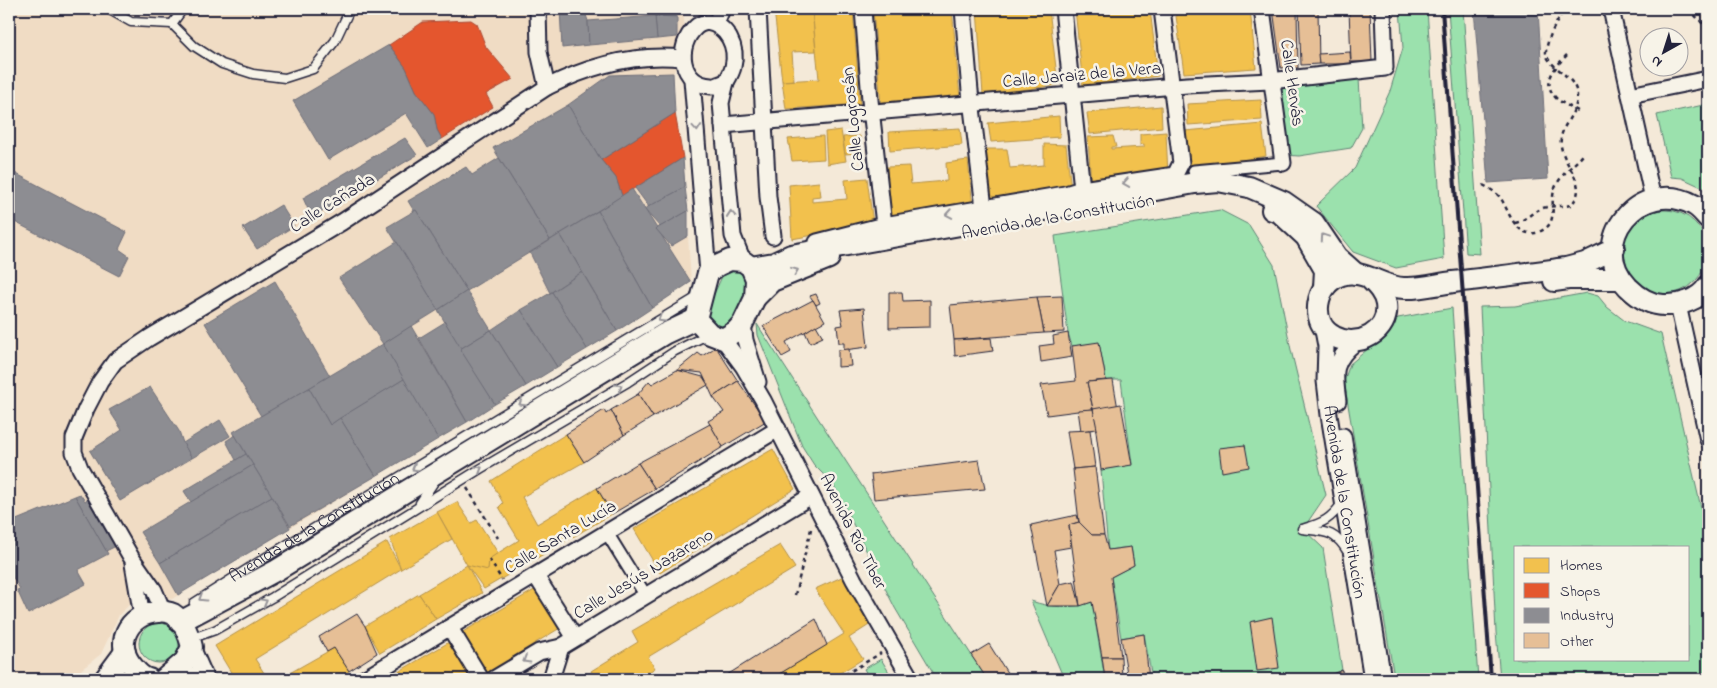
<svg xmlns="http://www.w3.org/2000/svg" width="1717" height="688" viewBox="0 0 1717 688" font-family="'Indie Flower',sans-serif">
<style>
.built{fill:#f0dcc4}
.green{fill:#9be1ad;stroke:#5e8274;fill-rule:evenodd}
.homes{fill:#f2c14e;stroke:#b49148}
.shops{fill:#e4572e;stroke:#aa4732}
.industry{fill:#8d8d92;stroke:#6d6d78}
.building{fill:#e6bf96;stroke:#22223b}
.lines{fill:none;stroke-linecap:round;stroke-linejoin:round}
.service-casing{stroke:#22223b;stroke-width:11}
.pedestrian-casing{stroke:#22223b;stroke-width:15}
.minor-casing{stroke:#22223b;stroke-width:19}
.secondary-casing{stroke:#22223b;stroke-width:24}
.path{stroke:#22223b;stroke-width:2.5;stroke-dasharray:4 4;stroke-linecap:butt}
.service{stroke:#f7f3e8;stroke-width:8}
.pedestrian{stroke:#f7f3e8;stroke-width:11}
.minor{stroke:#f7f3e8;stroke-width:15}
.secondary{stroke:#f7f3e8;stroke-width:20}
.rail{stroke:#22223b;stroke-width:4}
.oneway{stroke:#97959a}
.labels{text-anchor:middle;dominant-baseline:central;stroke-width:5;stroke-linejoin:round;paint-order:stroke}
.street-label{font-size:18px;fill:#22223b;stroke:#f7f3e8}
</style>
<rect width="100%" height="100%" fill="#f4e9d8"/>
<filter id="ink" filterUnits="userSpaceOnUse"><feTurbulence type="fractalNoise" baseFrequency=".02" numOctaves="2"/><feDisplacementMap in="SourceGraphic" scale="10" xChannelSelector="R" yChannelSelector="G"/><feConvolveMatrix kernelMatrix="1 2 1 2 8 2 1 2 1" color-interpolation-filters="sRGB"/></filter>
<g filter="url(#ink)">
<polygon class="built" points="9,9 683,9 686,41 672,77 675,113 683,158 691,282 617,331 172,599 148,597 130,604 119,615 101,654 77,673 80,679 9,679"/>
<g class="green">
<polygon points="1400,9 1427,9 1444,259 1396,268 1353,252 1316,206 1355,168 1390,91 1403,48"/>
<polygon points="1448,9 1463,9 1480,254 1466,253"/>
<polygon points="1359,79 1362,128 1351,148 1299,156 1284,155 1276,85"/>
<polygon points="1708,104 1708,190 1682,178 1671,177 1657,115"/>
<circle cx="1665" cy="252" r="42"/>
<polygon points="1220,210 1249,225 1274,265 1291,350 1326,495 1303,529 1323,548 1342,670 1321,679 1152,679 1144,634 1121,638 1111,577 1134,565 1131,547 1108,550 1101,470 1132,464 1121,380 1106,380 1099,343 1072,346 1068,333 1055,236"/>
<polygon points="735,269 747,278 746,292 731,324 718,327 707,318 709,305 725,270"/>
<path d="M 1587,293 L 1598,296 L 1607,307 L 1625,321 L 1661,334 L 1708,538 L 1708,679 L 1500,679 L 1496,632 L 1480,307 L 1515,306 ZM 1516,547 L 1688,547 L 1688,659 L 1516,659 Z"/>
<polygon points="1452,308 1478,679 1388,679 1388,675 1393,671 1344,381 1350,364 1375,343 1391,323 1398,318"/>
<polygon points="757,324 987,679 937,679 895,608 833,484 814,465 802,446 758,335"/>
<path d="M 1031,601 C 1051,608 1072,609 1092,602 L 1105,679 L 1064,679 Z"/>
<circle cx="159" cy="643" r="20"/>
<polygon points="881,659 893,679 870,679 864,669"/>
</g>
<g class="homes">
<polygon points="774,9 812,9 816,51 792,52 794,80 782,81"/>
<polygon points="812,9 853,9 860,104 786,109 782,81 819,79"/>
<polygon points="873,9 952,9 960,99 881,106"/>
<polygon points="977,9 1049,9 1058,85 983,95"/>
<polygon points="1075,9 1150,9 1158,76 1083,86"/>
<polygon points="1175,9 1250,9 1256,68 1184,73"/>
<polygon points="1261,100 1262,120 1188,125 1187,104"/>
<polygon points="1161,106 1162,127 1090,134 1087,113"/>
<polygon points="1059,116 1060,137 991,142 988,123"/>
<polygon points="1262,124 1266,156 1189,169 1185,131"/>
<polygon points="960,128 962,145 890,151 889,132"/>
<polygon points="841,130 846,161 827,164 825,132"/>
<polygon points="1166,132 1168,176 1091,185 1088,137 1113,136 1116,147 1111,147 1111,149 1144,147 1144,144 1140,145 1140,134"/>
<polygon points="823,136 824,159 792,161 788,139"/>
<polygon points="860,136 860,153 845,154 843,137"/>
<polygon points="1044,144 1066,145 1071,190 991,204 986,149 1007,149 1010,168 1044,165"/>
<polygon points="968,160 973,208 890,221 887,167 909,166 911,184 947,181 946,163"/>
<polygon points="867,178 873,224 792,239 789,185 819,182 821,196 812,197 812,202 847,199 845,180"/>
<polygon points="566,434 584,462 522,497 537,524 597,488 612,514 484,589 467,565 498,553 519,540 499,507 503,503 491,481"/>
<polygon points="773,449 795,489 660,573 634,529"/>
<polygon points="457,502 471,523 477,520 498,553 489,559 488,570 467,565 437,512"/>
<polygon points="437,512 452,539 401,569 390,539"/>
<polygon points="387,542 401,569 255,659 268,679 235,679 215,646"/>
<polygon points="780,545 795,568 648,657 655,668 638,679 595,679 591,671 638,642 632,631"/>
<polygon points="467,565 482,593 436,619 419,594"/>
<polygon points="844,576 877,620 849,638 863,659 830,679 771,679 844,634 815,589"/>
<polygon points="536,589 560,628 486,673 461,633"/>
<polygon points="419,594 436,619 380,653 365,626"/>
<polygon points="451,641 476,679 386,679"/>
<polygon points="334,648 349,671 336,679 279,679"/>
</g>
<g class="shops">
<polygon points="471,20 477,24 486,47 513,79 486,94 493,107 442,139 437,130 434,114 416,91 406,68 389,45 423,22"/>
<polygon points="675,113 683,158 622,196 616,178 601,160"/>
</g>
<g class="industry">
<polygon points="560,9 584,9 588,21 589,45 562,48"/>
<polygon points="655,9 677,9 677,17 655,16"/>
<polygon points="1474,9 1538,9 1548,179 1488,183"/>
<polygon points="655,16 677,17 677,37 657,39"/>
<polygon points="655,16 657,39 589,45 588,21"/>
<polygon points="389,45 406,68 416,91 434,114 437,130 442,139 428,148 406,113 328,160 293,101"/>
<polygon points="673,73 675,113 601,160 568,105 610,75"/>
<polygon points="568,105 601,160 616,178 622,196 550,240 493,148"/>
<polygon points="405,138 417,155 312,218 303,198"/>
<polygon points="499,158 550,240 467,291 416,210 414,211 408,201 466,167 472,175"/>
<polygon points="683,158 685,187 649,207 635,188"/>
<polygon points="9,170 127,232 119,249 129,256 119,276 9,219"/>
<polygon points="685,187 688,211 660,227 644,209"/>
<polygon points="632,189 691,282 652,308 598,211"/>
<polygon points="281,205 294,226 257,249 243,228"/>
<polygon points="416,210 467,291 438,310 387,227"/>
<polygon points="598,211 652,308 617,331 560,234"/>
<polygon points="688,211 688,236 671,246 656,229"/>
<polygon points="560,234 582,272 550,293 530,253"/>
<polygon points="397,242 438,310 383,344 339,278"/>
<polygon points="582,272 617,331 587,349 552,292"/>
<polygon points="275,281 330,376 261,416 205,323"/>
<polygon points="467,291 491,330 460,349 438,310"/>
<polygon points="552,292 587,349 557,367 521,310"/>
<polygon points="521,310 557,367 526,386 491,330"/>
<polygon points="445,322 495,404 467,422 419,338"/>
<polygon points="411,326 467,422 438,439 383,344"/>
<polygon points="491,330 526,386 495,404 460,349"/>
<polygon points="383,344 404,379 330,425 309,388"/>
<polygon points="404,379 438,439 376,476 340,418"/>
<polygon points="150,387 179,431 183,443 192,458 120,501 90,451 122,430 109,410"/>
<polygon points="309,388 330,425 340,418 376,476 290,526 233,432"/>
<polygon points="220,420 230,436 192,458 183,443"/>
<polygon points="235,435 246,454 236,460 226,441"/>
<polygon points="246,454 253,465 191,502 184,491"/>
<polygon points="253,465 272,496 160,563 140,532"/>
<polygon points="80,494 85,501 92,497 118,545 106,551 75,496"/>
<polygon points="75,496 108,554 78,570 86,584 28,614 17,590 20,589 9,571 9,523"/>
<polygon points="272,496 290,528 178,595 160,563"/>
</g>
<g class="building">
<polygon points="1273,9 1297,9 1298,68 1281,68"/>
<polygon points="1299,9 1318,9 1319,64 1301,65"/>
<polygon points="1349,9 1370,9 1372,62 1351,62"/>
<polygon points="1350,52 1351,64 1319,64 1318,54"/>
<polygon points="889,292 902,292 903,301 930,300 930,327 889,328"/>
<polygon points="816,294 820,303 816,305 810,296"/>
<polygon points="1062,296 1064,332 1044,333 1037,297"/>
<polygon points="1037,297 1044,333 954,340 950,305"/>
<polygon points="813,300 825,321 786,342 791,352 782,357 763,326"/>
<polygon points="864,308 868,347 844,350 844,343 839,343 837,326 843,325 840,310"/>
<polygon points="816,325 823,337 810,343 805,332"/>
<polygon points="1068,333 1072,357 1041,362 1039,346 1054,344 1053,336"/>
<polygon points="991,338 993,351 955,356 954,340"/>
<polygon points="1099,342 1106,380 1087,382 1093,409 1047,415 1041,385 1076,381 1072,346"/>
<polygon points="716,347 738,381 713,397 702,373 677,370 698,353 702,356"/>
<polygon points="849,349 851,366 838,367 838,350"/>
<polygon points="677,370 703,377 708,385 653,417 638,394 649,381 652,384"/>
<polygon points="1113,380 1118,409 1094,413 1087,382"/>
<polygon points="738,381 766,421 723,447 708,421 724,412 713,397"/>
<polygon points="638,394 653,417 624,435 611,410"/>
<polygon points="1121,404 1132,465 1101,470 1093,409"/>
<polygon points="1093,409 1097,429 1081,431 1078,410"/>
<polygon points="604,410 606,414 611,410 624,435 584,462 566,434"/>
<polygon points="710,424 723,447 655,489 638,463"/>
<polygon points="1090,430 1095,467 1073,469 1067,431"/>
<polygon points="1245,445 1249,467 1222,472 1219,448"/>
<polygon points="979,460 985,489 874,499 871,474"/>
<polygon points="638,463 655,489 612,514 597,488"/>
<polygon points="1095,467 1104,535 1092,535 1079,522 1073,469"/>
<polygon points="1077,515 1079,522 1069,525 1071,547 1054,550 1060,584 1047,606 1031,525"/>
<polygon points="1079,522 1092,535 1104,535 1108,550 1131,547 1134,565 1111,577 1121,657 1102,657 1092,602 1080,606 1069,525"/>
<polygon points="1074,581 1080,606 1047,606 1060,584"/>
<polygon points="357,614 365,626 377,653 349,671 334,648 327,652 319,637"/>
<polygon points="1272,617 1279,668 1257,671 1250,622"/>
<polygon points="816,619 827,645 771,679 729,679 727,675"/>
<polygon points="1144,634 1149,679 1128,679 1121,638"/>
<polygon points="989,644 1011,679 987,679 971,655"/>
<polygon points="1102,657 1121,657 1122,679 1105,679"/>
<polygon points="1342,670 1343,679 1321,679"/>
</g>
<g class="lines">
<g class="service-casing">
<g id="service">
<polyline points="108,9 131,22 172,24"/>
<polyline points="183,9 172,24 194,46 222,64 253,74 285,78 313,69 335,41 350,9"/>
<polyline points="420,503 434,482"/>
<path d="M 1305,528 C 1323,523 1331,519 1342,503"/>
<path d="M 1302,529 C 1325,532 1334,530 1347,551"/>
<path id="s1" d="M 194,603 L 268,556 L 699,296"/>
<polyline points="190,639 215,630 273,597 480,469 628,382 675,351 709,334"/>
</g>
</g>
<g class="pedestrian-casing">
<g id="pedestrian">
<polyline points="1194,171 1283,163"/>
<polyline points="607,533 646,596"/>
</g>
</g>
<g class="minor-casing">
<g id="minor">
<polyline points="758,9 768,197 773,236"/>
<polyline points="863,9 870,100 884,225"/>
<polyline points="963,9 970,91 984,208"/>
<polyline points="1063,9 1082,189"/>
<polyline points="1262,9 1283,163"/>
<polyline points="1611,9 1653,199"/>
<path d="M 707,22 C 727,25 738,47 733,67 C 732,72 729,77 726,82 C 722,83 716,87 711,86 C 680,84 675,46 696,27 C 698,25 703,23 707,22 Z"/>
<polyline points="716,23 722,9"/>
<polyline points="692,80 708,273"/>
<polyline points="726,82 721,103 733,236 743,261"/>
<path d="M 547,87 C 589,66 635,53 682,58"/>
<polyline points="1630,95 1708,79"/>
<polyline points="723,125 1187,85 1270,81 1385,68 1383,9"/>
<polyline points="817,242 884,225 1065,194 1082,189 1175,175 1181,163 1162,9"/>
<polyline points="1678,305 1708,440"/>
<polyline points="743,323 745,340 758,382"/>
<path id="s2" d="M 1322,325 L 1326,346 L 1325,381 L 1329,415 L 1372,679"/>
<polyline points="723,339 743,366 763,400 854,580 911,679"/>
<path d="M 1338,401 C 1334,373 1332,361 1356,342"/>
<polyline points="1343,436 1383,679"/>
<polyline points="133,564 142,616"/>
<polyline points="536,576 575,638"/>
<polyline points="163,611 154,590 131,557 80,468 74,452 74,438 86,409 100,382 115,361 149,338 342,222 547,87 539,52 538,9"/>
<polyline points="450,628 481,679"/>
<polyline points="192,647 206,679"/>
<polyline points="176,671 206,678"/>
<polyline points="364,679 778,429"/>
<polyline points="494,679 539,652 561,647 811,496"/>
<polyline points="551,679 561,647"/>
</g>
</g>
<g class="secondary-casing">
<g id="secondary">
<polyline points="1272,210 1279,212 1306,237 1325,270 1324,287"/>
<path d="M 1708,218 C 1704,214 1700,208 1694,205 C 1640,176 1585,242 1628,287 C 1638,297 1650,305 1664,305 C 1680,306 1699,300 1708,286"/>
<polygon points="730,260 743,261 751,267 756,279 755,298 743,323 736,331 723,339 710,334 696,319 708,273 717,266"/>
<polyline points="751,267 774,263 791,255 1195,183 1218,181 1249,187 1284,202 1314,223 1337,257 1356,274"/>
<path d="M 1370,279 C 1377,286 1384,293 1386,304 C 1390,332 1358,349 1335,337 C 1308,324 1315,283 1342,275 C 1362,268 1384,288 1404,288 C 1420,289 1437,284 1453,282 C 1491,278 1528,273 1566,268 L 1585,263 L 1614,249"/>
<polyline points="1554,281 1568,279 1620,279"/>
<polyline points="755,298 772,281 829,258"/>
<polyline points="180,622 277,570 664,334 696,319"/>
<polyline points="105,679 125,652"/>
<path d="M 149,679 C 143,678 138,673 134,668 C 113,645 127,614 158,612 C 162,611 169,612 173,614 C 184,621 189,635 192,647 L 185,661 L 164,679"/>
</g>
</g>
<g class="path">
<polyline points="1689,9 1703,24 1708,27"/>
<path d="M 1567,55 C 1555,67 1540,83 1557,99 C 1564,105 1574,108 1581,113"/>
<path d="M 1483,185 C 1489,188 1495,192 1499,196 C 1507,206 1509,220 1520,229 C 1525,233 1530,234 1535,233 C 1562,226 1548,205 1555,188 C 1560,175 1574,165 1583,155"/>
<path d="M 1515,223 C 1526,221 1532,211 1543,208 C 1551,205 1562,207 1571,205 C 1590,185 1564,167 1561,146 C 1558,126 1578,114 1577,96 C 1577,75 1545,67 1546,51 C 1548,36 1557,22 1564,9"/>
<polyline points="467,488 498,538"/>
<polyline points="489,559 502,580"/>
<polyline points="795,595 811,529"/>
<polyline points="838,679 881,653"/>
</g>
<use href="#service" class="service"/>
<use href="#pedestrian" class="pedestrian"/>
<use href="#minor" class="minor"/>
<use href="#secondary" class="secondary"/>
<polyline class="rail" points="1442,9 1491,679"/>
</g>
<defs><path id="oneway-chevron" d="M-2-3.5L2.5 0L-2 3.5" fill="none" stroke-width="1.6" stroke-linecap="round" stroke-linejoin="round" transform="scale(1.25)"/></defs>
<g class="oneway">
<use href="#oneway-chevron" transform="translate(697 128) rotate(85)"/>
<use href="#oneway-chevron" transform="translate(1126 183) rotate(171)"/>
<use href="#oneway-chevron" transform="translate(731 214) rotate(-95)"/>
<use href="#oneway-chevron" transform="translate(949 214) rotate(170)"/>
<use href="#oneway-chevron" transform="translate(1324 237) rotate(-124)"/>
<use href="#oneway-chevron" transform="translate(795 271) rotate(-22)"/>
<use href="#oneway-chevron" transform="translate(661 319) rotate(148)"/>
<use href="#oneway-chevron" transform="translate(619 387) rotate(-30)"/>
<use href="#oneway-chevron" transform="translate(522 403) rotate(149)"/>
<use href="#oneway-chevron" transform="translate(415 468) rotate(149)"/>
<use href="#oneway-chevron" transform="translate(479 469) rotate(-31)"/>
<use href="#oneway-chevron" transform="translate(202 598) rotate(148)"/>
<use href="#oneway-chevron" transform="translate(264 602) rotate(-29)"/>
<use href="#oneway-chevron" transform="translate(526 660) rotate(149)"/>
</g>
</g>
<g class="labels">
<g class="street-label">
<text transform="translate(1082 76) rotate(-5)">Calle Jaraiz de la Vera</text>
<text transform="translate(1291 83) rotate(82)">Calle Hervás</text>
<text transform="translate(854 119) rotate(-96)">Calle Logrosán</text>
<text transform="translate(333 204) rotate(-32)">Calle Cañada</text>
<text transform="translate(1058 218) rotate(-10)">Avenida de la Constitución</text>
<text stroke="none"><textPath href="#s2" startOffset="179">Avenida de la Constitución</textPath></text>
<text stroke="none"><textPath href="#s1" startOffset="142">Avenida de la Constitución</textPath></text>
<text transform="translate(852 532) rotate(63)">Avenida Río Tíber</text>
<text transform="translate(561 538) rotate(-31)">Calle Santa Lucía</text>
<text transform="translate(644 575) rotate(-31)">Calle Jesús Nazareno</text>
</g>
</g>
<rect width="1717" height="688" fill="none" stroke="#f7f3e8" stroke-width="30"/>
<rect x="15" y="15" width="1687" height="658" fill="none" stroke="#22223b" stroke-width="2" filter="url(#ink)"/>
<rect x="1514" y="546" width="175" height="115" fill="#f7f3e8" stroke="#a29fa3"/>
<rect x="1524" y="558" width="25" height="15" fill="#f2c14e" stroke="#a29fa3"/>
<text x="1560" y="570" font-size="15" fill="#22223b">Homes</text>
<rect x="1524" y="583" width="25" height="15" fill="#e4572e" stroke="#a29fa3"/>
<text x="1560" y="596" font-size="15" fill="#22223b">Shops</text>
<rect x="1524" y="608" width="25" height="15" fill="#8d8d92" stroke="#a29fa3"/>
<text x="1560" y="620" font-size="15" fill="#22223b">Industry</text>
<rect x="1524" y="633" width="25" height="15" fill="#e6bf96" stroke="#a29fa3"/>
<text x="1560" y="646" font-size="15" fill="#22223b">Other</text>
<g transform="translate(1664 52) rotate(219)"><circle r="24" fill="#f7f3e8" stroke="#a29fa3"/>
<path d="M0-4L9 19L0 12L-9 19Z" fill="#22223b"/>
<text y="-8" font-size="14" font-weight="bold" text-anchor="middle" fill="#22223b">N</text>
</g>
</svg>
